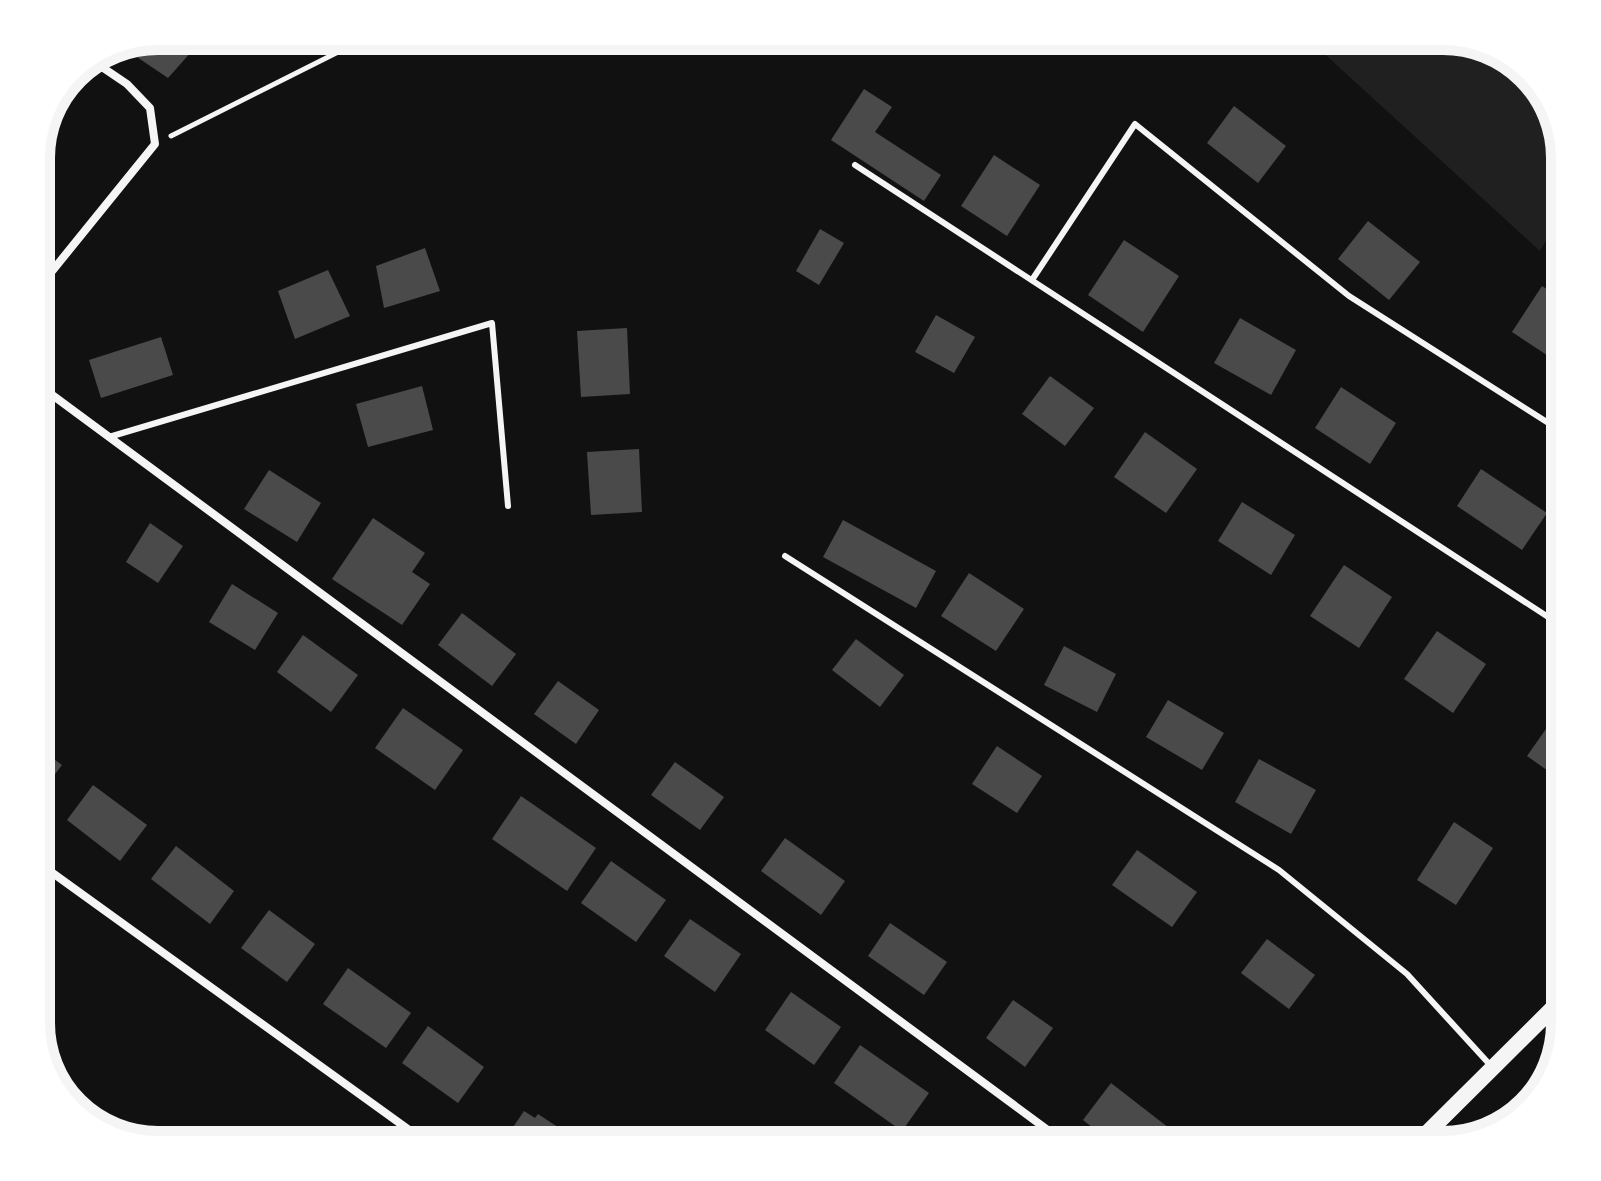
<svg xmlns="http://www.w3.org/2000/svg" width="1601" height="1181" viewBox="0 0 1601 1181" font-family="'PT Sans',sans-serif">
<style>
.green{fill:#202020}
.building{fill:#4a4a4a}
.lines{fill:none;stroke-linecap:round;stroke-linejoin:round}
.path{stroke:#f5f5f5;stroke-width:5}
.service{stroke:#f5f5f5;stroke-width:6}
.minor{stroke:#f5f5f5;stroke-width:8}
.secondary{stroke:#f5f5f5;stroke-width:16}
.rim{fill:none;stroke:#f5f5f5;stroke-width:10}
</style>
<rect width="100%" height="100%" fill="#111"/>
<polygon class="green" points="1305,36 1443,36 1518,62 1552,104 1565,158 1565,207 1540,251"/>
<g class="building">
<polygon points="158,36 192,36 200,42 168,78 125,49"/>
<polygon points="864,89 892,107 875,132 941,175 924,201 831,140"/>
<polygon points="1234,106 1286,146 1258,183 1207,143"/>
<polygon points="994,155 1040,185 1007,236 961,206"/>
<polygon points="1368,221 1420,262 1389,300 1338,259"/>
<polygon points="820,229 844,243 819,285 796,271"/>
<polygon points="1124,240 1179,276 1143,332 1088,295"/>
<polygon points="425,248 440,291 384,308 376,266"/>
<polygon points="328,270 350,316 295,339 278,291"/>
<polygon points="1542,286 1565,301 1565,367 1512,332"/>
<polygon points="936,315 975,337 954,373 915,352"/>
<polygon points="1240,318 1296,350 1271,395 1214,363"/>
<polygon points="627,328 630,394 581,397 577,331"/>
<polygon points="161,337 173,375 101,398 89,360"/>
<polygon points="1050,376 1094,408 1065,446 1022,414"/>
<polygon points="422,386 433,430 368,447 356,404"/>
<polygon points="1341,387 1396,423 1370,464 1315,428"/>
<polygon points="1145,432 1197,469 1166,513 1114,477"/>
<polygon points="639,449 642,512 591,515 587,452"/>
<polygon points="1481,469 1547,513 1522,550 1457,506"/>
<polygon points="269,470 321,503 297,542 244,509"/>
<polygon points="1242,502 1295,535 1271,575 1218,541"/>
<polygon points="373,518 425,553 412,572 430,584 402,625 332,579"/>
<polygon points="843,520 936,571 916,608 823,557"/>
<polygon points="150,523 183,546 158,583 126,562"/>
<polygon points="1565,550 1565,575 1553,566"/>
<polygon points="1344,565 1392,597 1359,648 1310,616"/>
<polygon points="969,573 1024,609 996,651 941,616"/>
<polygon points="232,584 278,613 255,650 209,622"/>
<polygon points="462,613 516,654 492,686 438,645"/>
<polygon points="1437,631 1486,664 1453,713 1404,679"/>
<polygon points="303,635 358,675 331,712 277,672"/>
<polygon points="856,639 904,675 880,707 832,670"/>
<polygon points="1064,646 1116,674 1097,712 1044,685"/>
<polygon points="558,681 599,710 576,744 534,714"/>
<polygon points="1168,700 1224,733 1202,770 1146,737"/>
<polygon points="403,708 463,750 435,790 375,748"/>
<polygon points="1560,709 1565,712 1565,783 1527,756"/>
<polygon points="36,746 62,765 36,799"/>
<polygon points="997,746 1042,776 1017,813 972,784"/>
<polygon points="1259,759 1316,790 1291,834 1235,802"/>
<polygon points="675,762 724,797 700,830 651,795"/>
<polygon points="93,785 147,825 120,861 67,820"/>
<polygon points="521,796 596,848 567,891 492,839"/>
<polygon points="1454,822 1493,848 1456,905 1417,880"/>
<polygon points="785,838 845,881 821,915 761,871"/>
<polygon points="176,846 234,891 210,924 151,879"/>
<polygon points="1137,850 1197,892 1172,927 1112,885"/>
<polygon points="611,861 666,900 636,942 581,903"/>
<polygon points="269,910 315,944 287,982 241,948"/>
<polygon points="690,919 741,954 715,992 664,956"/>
<polygon points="890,923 947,962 924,995 868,956"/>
<polygon points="1267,939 1315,975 1289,1009 1241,973"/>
<polygon points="348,968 411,1013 386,1048 323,1004"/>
<polygon points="791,992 841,1027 814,1065 765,1030"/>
<polygon points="1013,1000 1053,1028 1025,1067 986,1038"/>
<polygon points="428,1026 484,1067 458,1103 402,1063"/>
<polygon points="860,1045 929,1093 902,1131 834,1083"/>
<polygon points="1111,1083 1169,1128 1157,1145 1115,1145 1083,1120"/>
<polygon points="524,1111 535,1118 538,1114 573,1137 579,1127 599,1140 596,1145 514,1145 505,1139"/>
<polygon points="991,1132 1008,1145 981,1145"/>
</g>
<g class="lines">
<polyline class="path" points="171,136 370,36"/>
<g class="service">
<polyline points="855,165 1565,628"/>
<polyline points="1032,280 1135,124 1349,296 1550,424 1565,432"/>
<polyline points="109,437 492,323 508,506"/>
<polyline points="785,556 1279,870 1407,974 1492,1067"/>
</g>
<g class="minor">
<polyline points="36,291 155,144 150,108 127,84 93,61"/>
<polyline points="36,383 1068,1145"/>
<polyline points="36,861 430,1145"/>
</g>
<polyline class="secondary" points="1415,1145 1565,996"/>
</g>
<path d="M0 0H1601V1181H0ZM158 50H1443A108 108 0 0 1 1551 158V1023A108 108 0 0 1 1443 1131H158A108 108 0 0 1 50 1023V158A108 108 0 0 1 158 50Z" fill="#fff" fill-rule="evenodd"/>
<path class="rim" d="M158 50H1443A108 108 0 0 1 1551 158V1023A108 108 0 0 1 1443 1131H158A108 108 0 0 1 50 1023V158A108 108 0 0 1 158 50Z"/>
</svg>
